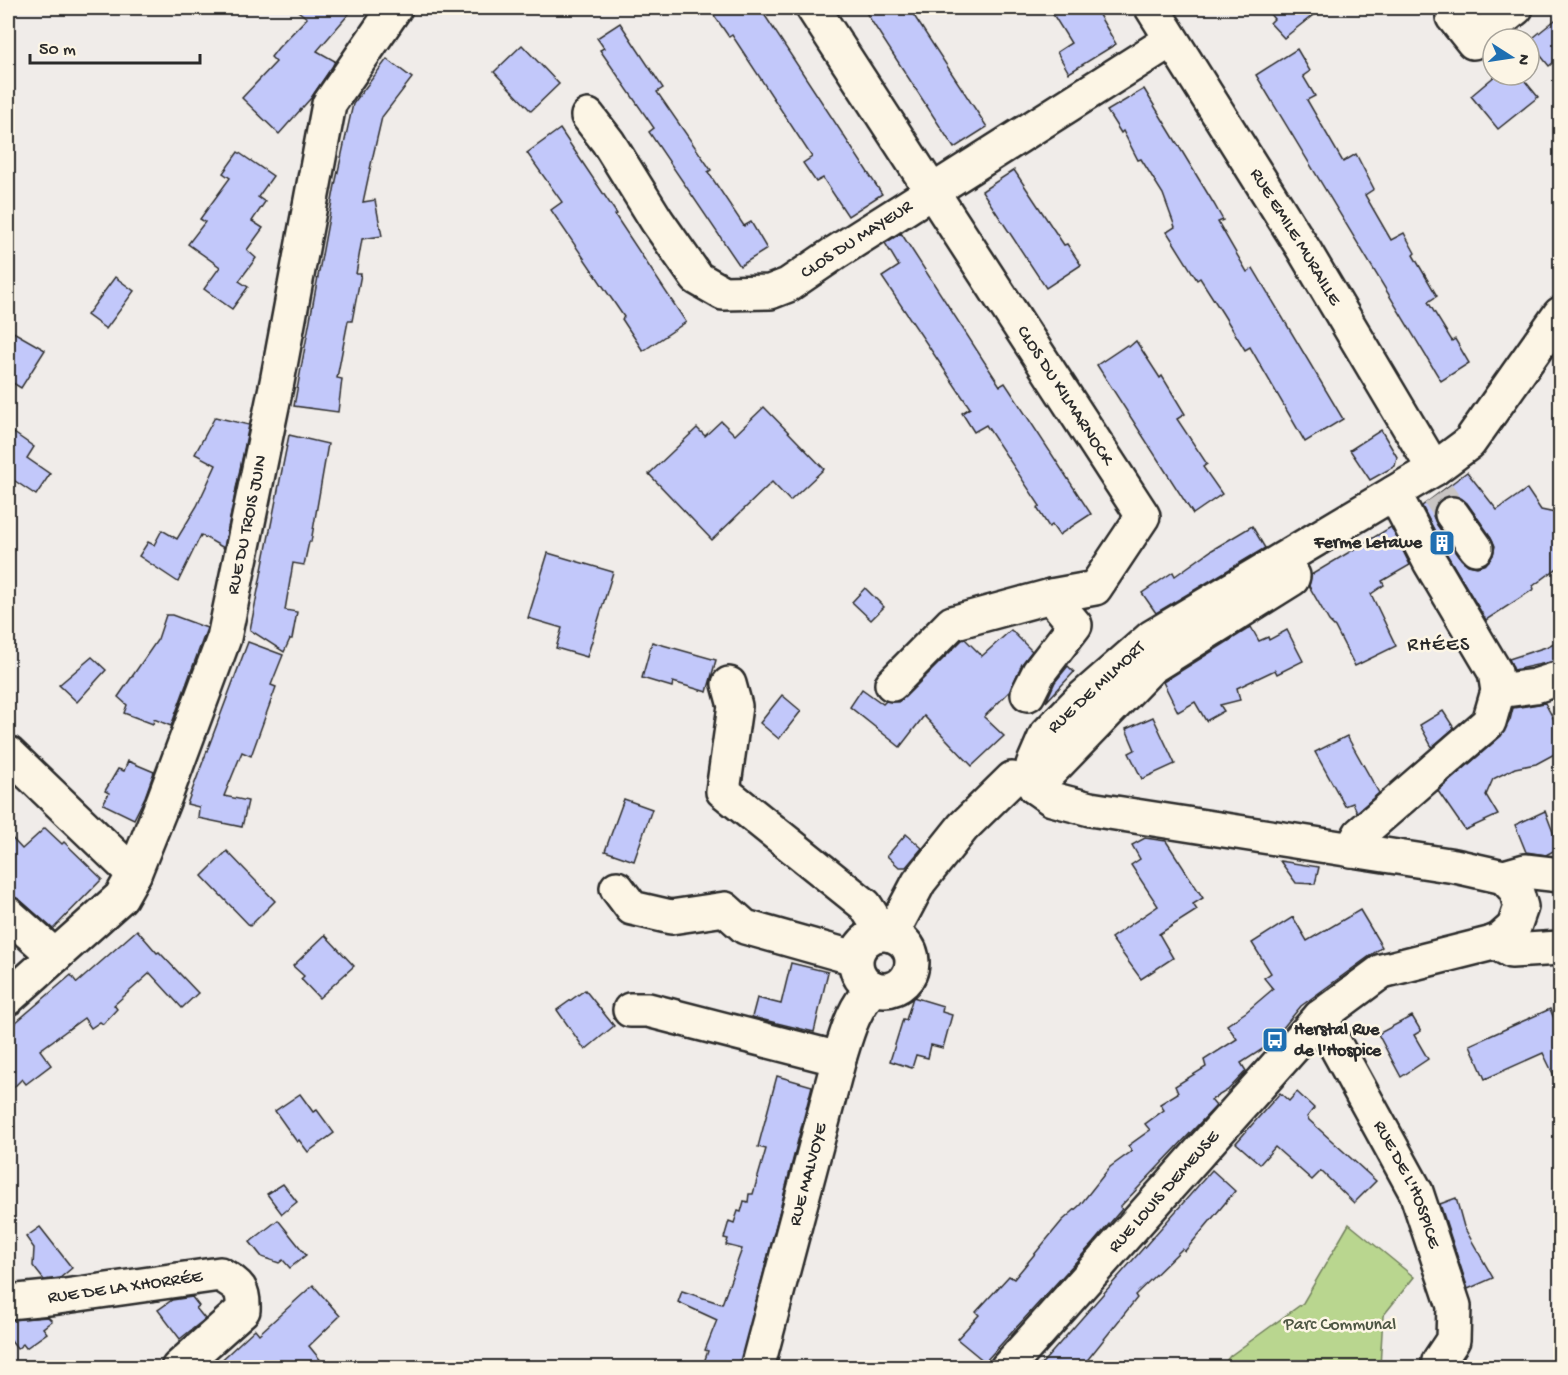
<svg xmlns="http://www.w3.org/2000/svg" width="1568" height="1375" viewBox="0 0 1568 1375" font-family="'Gochi Hand',sans-serif">
<style>
.green{fill:#b9d68f;stroke:#72805d;stroke-width:1.5}
.building{fill:#c2c8fa;stroke:#2b2b2b;stroke-width:1.5;fill-rule:evenodd}
.lines{fill:none;stroke-linecap:round;stroke-linejoin:round}
.minor-tunnel{stroke:#c9c5c3;stroke-width:33;stroke-dasharray:33 16;stroke-linecap:butt}
.minor-casing{stroke:#2b2b2b;stroke-width:38}
.minor{stroke:#fcf5e5;stroke-width:33}
.labels{text-anchor:middle;dominant-baseline:central;stroke-width:5;stroke-linejoin:round;paint-order:stroke}
.street-label{font-size:18px;fill:#2b2b2b;stroke:#fcf5e5}
.poi-label{font-size:18px;font-weight:bold;fill:#2b2b2b;stroke:#fcf5e5;text-anchor:end}
.park-label{font-size:18px;fill:#4e5644;stroke:#fcf5e5}
.neighbourhood-label{font-size:20px;letter-spacing:1.5px;fill:#2b2b2b;stroke:#fcf5e5}
</style>
<rect width="100%" height="100%" fill="#f0ece9"/>
<filter id="ink" filterUnits="userSpaceOnUse"><feTurbulence type="fractalNoise" baseFrequency=".0167" numOctaves="2"/><feDisplacementMap in="SourceGraphic" scale="12" xChannelSelector="R" yChannelSelector="G"/><feConvolveMatrix kernelMatrix="1 2 1 2 8 2 1 2 1" color-interpolation-filters="sRGB"/></filter>
<g filter="url(#ink)">
<polygon class="green" points="1349,1224 1414,1277 1383,1316 1380,1367 1221,1367 1230,1356 1303,1303"/>
<g class="building">
<polygon points="294,8 354,8 317,51 335,61 332,67 311,98 279,134 242,98 276,62 271,57 278,48 307,18"/>
<polygon points="709,8 760,8 882,194 848,216 823,178 816,182 803,163 812,157 732,35 729,37"/>
<polygon points="863,8 909,8 987,127 954,148"/>
<polygon points="1049,8 1095,8 1116,44 1069,73 1057,52 1071,43"/>
<polygon points="1265,8 1322,8 1284,38 1270,23 1274,19"/>
<polygon points="1560,16 1560,57 1549,66 1529,41"/>
<polygon points="620,23 663,88 657,92 711,170 708,172 744,226 751,222 767,249 740,266 649,132 654,128 600,50 604,48 597,38"/>
<polygon points="522,45 559,84 531,111 494,72"/>
<polygon points="1297,49 1310,71 1303,76 1315,96 1307,100 1343,162 1356,154 1374,189 1365,195 1391,240 1404,233 1415,253 1413,255 1437,296 1428,302 1452,341 1455,339 1469,363 1441,381 1256,75"/>
<polygon points="387,59 412,78 382,117 372,160 363,202 375,200 382,236 362,239 356,274 361,274 352,321 348,321 337,378 342,379 338,412 294,406 335,185 353,104"/>
<polygon points="1496,75 1520,75 1538,97 1498,129 1471,96"/>
<polygon points="1144,89 1214,204 1223,220 1218,222 1247,272 1253,268 1343,419 1305,442 1250,347 1245,350 1223,314 1200,278 1197,280 1167,232 1175,227 1163,194 1141,159 1138,160 1123,131 1121,133 1107,111"/>
<polygon points="560,129 617,214 615,215 686,322 643,351 622,319 624,317 551,210 562,202 527,153"/>
<polygon points="238,152 273,176 258,197 265,202 252,221 263,228 247,250 256,258 239,281 248,287 232,309 204,289 220,267 188,244 205,222 200,219 230,178 223,173"/>
<polygon points="1014,170 1064,245 1067,244 1081,265 1046,288 982,191"/>
<polygon points="901,233 1000,386 1005,383 1091,514 1059,535 1052,525 1049,527 1037,508 1040,506 986,425 974,432 962,413 970,408 882,277 899,266 885,243"/>
<polygon points="115,277 134,291 106,329 87,315"/>
<polygon points="8,329 45,350 21,388 8,380"/>
<polygon points="1136,341 1160,378 1162,376 1185,414 1177,419 1207,464 1203,467 1222,494 1193,514 1097,365 1127,345 1129,347"/>
<polygon points="764,407 824,469 790,501 772,482 712,540 649,474 697,428 705,436 721,421 735,435"/>
<polygon points="215,417 249,425 224,548 201,535 178,582 139,556 148,542 154,545 162,530 177,539 197,506 216,465 195,454"/>
<polygon points="1381,430 1397,457 1395,466 1370,480 1350,450"/>
<polygon points="14,433 34,447 27,458 50,474 36,495 12,479 8,486 8,444"/>
<polygon points="289,435 328,444 311,542 309,542 304,565 293,563 285,610 297,612 292,639 290,639 284,652 250,630"/>
<path d="M 1467,472 L 1497,510 L 1527,489 L 1541,510 L 1555,513 L 1560,521 L 1560,566 L 1533,586 L 1534,589 L 1486,620 L 1446,553 L 1422,506 ZM 1450,495 L 1459,497 L 1467,503 L 1491,537 L 1495,546 L 1493,555 L 1486,564 L 1477,567 L 1468,565 L 1461,559 L 1437,525 L 1433,516 L 1435,507 L 1441,499 Z"/>
<polygon points="1252,526 1265,548 1156,613 1142,593 1173,572 1175,576 1212,550"/>
<polygon points="1391,527 1410,565 1382,581 1384,585 1371,594 1396,646 1355,666 1335,627 1329,621 1309,586 1311,575"/>
<polygon points="548,553 613,572 587,657 556,648 562,628 528,618"/>
<polygon points="865,588 884,607 871,620 852,602"/>
<polygon points="166,615 172,615 207,628 171,726 154,719 153,724 124,713 127,705 118,697 158,639"/>
<polygon points="1251,627 1259,641 1268,637 1269,640 1287,630 1303,661 1277,674 1275,670 1237,688 1240,700 1220,705 1224,711 1206,721 1195,702 1178,712 1163,682"/>
<polygon points="1011,630 1032,651 1022,664 1010,691 984,717 1004,736 972,766 924,716 900,747 850,707 862,689 883,704 886,701 898,702 905,697 962,640 965,639 982,656"/>
<polygon points="1560,640 1560,660 1514,670 1509,659 1546,647"/>
<polygon points="248,642 283,655 271,685 276,687 251,756 242,752 224,796 248,801 242,827 198,818 199,807 187,804"/>
<polygon points="652,642 716,660 707,692 673,682 672,687 642,678"/>
<polygon points="92,657 106,670 77,702 59,685"/>
<polygon points="1068,666 1074,672 1046,702 1055,682"/>
<polygon points="782,695 801,711 779,739 760,723"/>
<polygon points="1545,703 1560,731 1560,751 1536,764 1515,768 1493,779 1486,795 1498,815 1465,830 1438,791 1501,736 1510,720 1513,708"/>
<polygon points="1443,711 1454,728 1432,747 1420,725"/>
<polygon points="1153,717 1175,764 1142,779 1129,753 1135,750 1126,729"/>
<polygon points="1347,736 1379,793 1357,812 1353,803 1345,806 1315,752"/>
<polygon points="128,761 154,772 145,797 134,819 103,804 109,793 105,791 118,769 124,771"/>
<polygon points="624,799 652,809 634,861 605,851"/>
<polygon points="1545,811 1559,848 1546,855 1526,852 1515,825"/>
<polygon points="45,828 62,844 64,842 102,879 53,929 20,900 8,896 8,834 22,849"/>
<polygon points="906,834 922,848 906,867 899,867 887,856"/>
<polygon points="1145,838 1166,841 1203,898 1193,904 1197,910 1159,934 1173,958 1141,979 1111,938 1158,906 1131,865 1140,859 1132,845"/>
<polygon points="227,851 275,901 250,926 202,876"/>
<polygon points="1280,861 1319,867 1315,884 1296,883"/>
<polygon points="1360,910 1382,947 1301,1006 1269,1045 1241,1063 1246,1071 1228,1090 1211,1100 1216,1106 1120,1207 1122,1209 1093,1243 985,1362 957,1339 979,1315 976,1312 1009,1276 1014,1279 1062,1221 1080,1205 1110,1167 1132,1151 1128,1146 1150,1130 1145,1124 1164,1110 1160,1104 1178,1093 1175,1086 1206,1067 1204,1060 1237,1039 1227,1025 1246,1012 1273,989 1264,978 1271,973 1252,943 1293,917 1307,941"/>
<polygon points="137,930 157,953 159,952 198,993 182,1008 150,973 114,1005 117,1009 103,1024 100,1022 91,1028 84,1018 40,1050 51,1065 26,1084 22,1079 8,1093 8,1029 71,975 77,983"/>
<polygon points="325,935 354,966 319,998 301,979 304,976 293,966"/>
<polygon points="791,963 828,972 814,1032 752,1017 757,998 781,1004"/>
<polygon points="585,990 614,1026 585,1050 557,1010"/>
<polygon points="913,997 943,1006 942,1012 952,1015 943,1048 931,1045 928,1058 916,1055 912,1068 890,1061 903,1019 906,1020"/>
<polygon points="1550,1009 1560,1032 1560,1088 1543,1053 1485,1079 1470,1045"/>
<polygon points="1412,1016 1421,1031 1414,1035 1428,1059 1401,1077 1378,1034"/>
<polygon points="777,1076 812,1086 739,1368 702,1368 708,1351 705,1350 717,1320 678,1302 682,1291 722,1304 742,1249 726,1245 728,1239 724,1238 729,1221 734,1223 738,1211 741,1212 744,1201 748,1202 749,1194 753,1194 766,1149 758,1147"/>
<polygon points="1297,1092 1314,1108 1307,1117 1309,1120 1376,1181 1354,1203 1321,1171 1312,1180 1275,1147 1260,1164 1236,1143 1280,1093 1289,1101"/>
<polygon points="300,1094 313,1112 317,1110 334,1133 308,1152 299,1140 297,1142 275,1111"/>
<polygon points="1212,1170 1235,1191 1185,1251 1182,1249 1135,1295 1137,1298 1081,1368 1038,1368"/>
<polygon points="283,1184 297,1202 282,1214 267,1194"/>
<polygon points="1456,1198 1464,1227 1493,1278 1468,1289 1440,1204"/>
<polygon points="278,1220 306,1255 290,1268 283,1260 279,1263 262,1257 250,1242"/>
<polygon points="40,1227 72,1268 60,1278 44,1280 33,1266 34,1248 26,1237"/>
<polygon points="313,1285 340,1316 309,1346 327,1368 213,1368 255,1329 259,1334"/>
<polygon points="192,1297 199,1306 196,1308 205,1319 180,1339 158,1310 172,1300"/>
<polygon points="48,1317 52,1321 43,1328 47,1333 26,1348 23,1344 17,1349 8,1337 8,1320"/>
</g>
<g class="lines">
<polyline class="minor-tunnel" points="1438,494 1452,514"/>
<g class="minor-casing">
<g id="minor">
<path id="s1" d="M 813,8 L 1143,516 L 1095,588 L 1051,596 L 952,623 L 892,684"/>
<path id="s2" d="M 1152,8 L 1304,250 L 1434,469"/>
<polyline points="1465,8 1453,17 1473,42 1516,8"/>
<path id="s3" d="M 588,116 L 608,142 L 657,221 L 697,278 L 723,293 L 770,292 L 788,285 L 835,253 L 1171,40"/>
<polyline points="1560,314 1469,443 1434,469 1152,637 1079,701 1046,735 1033,765 1031,778 1035,787 1052,799 1090,809 1455,866 1504,877 1525,871 1560,875"/>
<polyline points="1452,514 1476,548"/>
<polyline points="729,684 735,706 723,791 865,905 883,933"/>
<polyline points="1498,691 1535,686 1560,678"/>
<polyline points="1028,694 1039,672 1075,625 1051,596"/>
<polyline points="8,753 134,874"/>
<polyline points="1035,787 1151,667 1292,579 1293,576"/>
<polyline points="1351,850 1360,834 1489,722 1498,691 1495,672 1430,562 1394,493"/>
<polyline points="617,888 632,908 671,917 725,909 745,927 855,958"/>
<polyline points="8,914 55,956"/>
<circle cx="884" cy="962" r="28"/>
<polyline points="891,935 919,882 963,827 1012,779"/>
<polyline points="1494,942 1511,951 1560,948"/>
<path id="s4" d="M 8,998 L 121,897 L 134,874 L 163,802 L 224,638 L 277,382 L 329,104 L 395,8"/>
<polyline points="630,1010 648,1010 839,1059"/>
<path id="s5" d="M 1320,1017 L 1416,1192 L 1454,1306 L 1453,1340 L 1439,1361"/>
<path id="s6" d="M 8,1302 L 58,1297 L 220,1274 C 238,1285 244,1287 243,1310 L 178,1368"/>
<path id="s7" d="M 757,1368 L 839,1059 C 847,1033 853,1008 873,988"/>
<path id="s8" d="M 1007,1368 L 1320,1017 L 1382,971 L 1497,942 L 1514,927 L 1521,907 L 1516,890 L 1504,877"/>
</g>
</g>
<use href="#minor" class="minor"/>
</g>
</g>
<defs>
<g id="building-square" transform="scale(1.35)"><rect x="-9" y="-9" width="18" height="18" rx="4" fill="#1f6fb2" stroke="#fcf5e5"/><path d="M-4-6H4V6H1V3H-1V6H-4ZM-2.5-4.3h1.7v1.8h-1.7ZM.8-4.3h1.7v1.8H.8ZM-2.5-1h1.7V.8h-1.7ZM.8-1h1.7V.8H.8Z" fill="#fff"/></g>
<g id="bus-square" transform="scale(1.35)"><rect x="-9" y="-9" width="18" height="18" rx="4" fill="#1f6fb2" stroke="#fcf5e5"/><path d="M-5-6H5V4H4V6H2V4H-2V6H-4V4H-5ZM-3.5-4V0h7V-4ZM-3.5 1.2v1.5H-2V1.2ZM2 1.2v1.5H3.5V1.2Z" fill="#fff"/></g>
</defs>
<g fill-rule="evenodd">
<use href="#building-square" x="1442" y="543"/>
<use href="#bus-square" x="1275" y="1040"/>
</g>
<g class="labels">
<g class="street-label">
<text stroke="none"><textPath href="#s2" startOffset="270">RUE EMILE MURAILLE</textPath></text>
<text stroke="none"><textPath href="#s3" startOffset="374">CLOS DU MAYEUR</textPath></text>
<text stroke="none"><textPath href="#s1" startOffset="462">CLOS DU KILMARNOCK</textPath></text>
<text stroke="none"><textPath href="#s4" startOffset="546">RUE DU TROIS JUIN</textPath></text>
<text transform="translate(1097 688) rotate(-43)">RUE DE MILMORT</text>
<text stroke="none"><textPath href="#s7" startOffset="200">RUE MALVOYE</textPath></text>
<text stroke="none"><textPath href="#s5" startOffset="189">RUE DE L'HOSPICE</textPath></text>
<text stroke="none"><textPath href="#s8" startOffset="236">RUE LOUIS DEMEUSE</textPath></text>
<text stroke="none"><textPath href="#s6" startOffset="118">RUE DE LA XHORRÉE</textPath></text>
</g>
<g class="poi-label">
<text x="1422" y="543">Ferme Letawe</text>
<text x="1294" y="1030" text-anchor="start">Herstal Rue<tspan x="1294" dy="21">de l'Hospice</tspan></text>
</g>
<g class="park-label">
<text x="1340" y="1325">Parc Communal</text>
</g>
<g class="neighbourhood-label">
<text x="1439" y="646">RHÉES</text>
</g>
</g>
<rect width="1568" height="1375" fill="none" stroke="#fcf5e5" stroke-width="30"/>
<rect x="15" y="15" width="1538" height="1345" fill="none" stroke="#2b2b2b" stroke-width="2" filter="url(#ink)"/>
<g transform="translate(1511 57) rotate(102)"><circle r="28" fill="#fcf5e5" stroke="#a8a49b" stroke-width="1.5"/>
<path d="M0-4.5L10 22L0 15L-10 22Z" fill="#1f6fb2"/>
<text y="-9" font-size="16" font-weight="bold" text-anchor="middle" fill="#2b2b2b">N</text>
</g>
<path d="M30 54v9h170v-9" fill="none" stroke="#2b2b2b" stroke-width="3"/>
<text x="39" y="54" font-size="18" fill="#2b2b2b" stroke="#fcf5e5" stroke-width="4.5" paint-order="stroke">50 m</text>
</svg>
